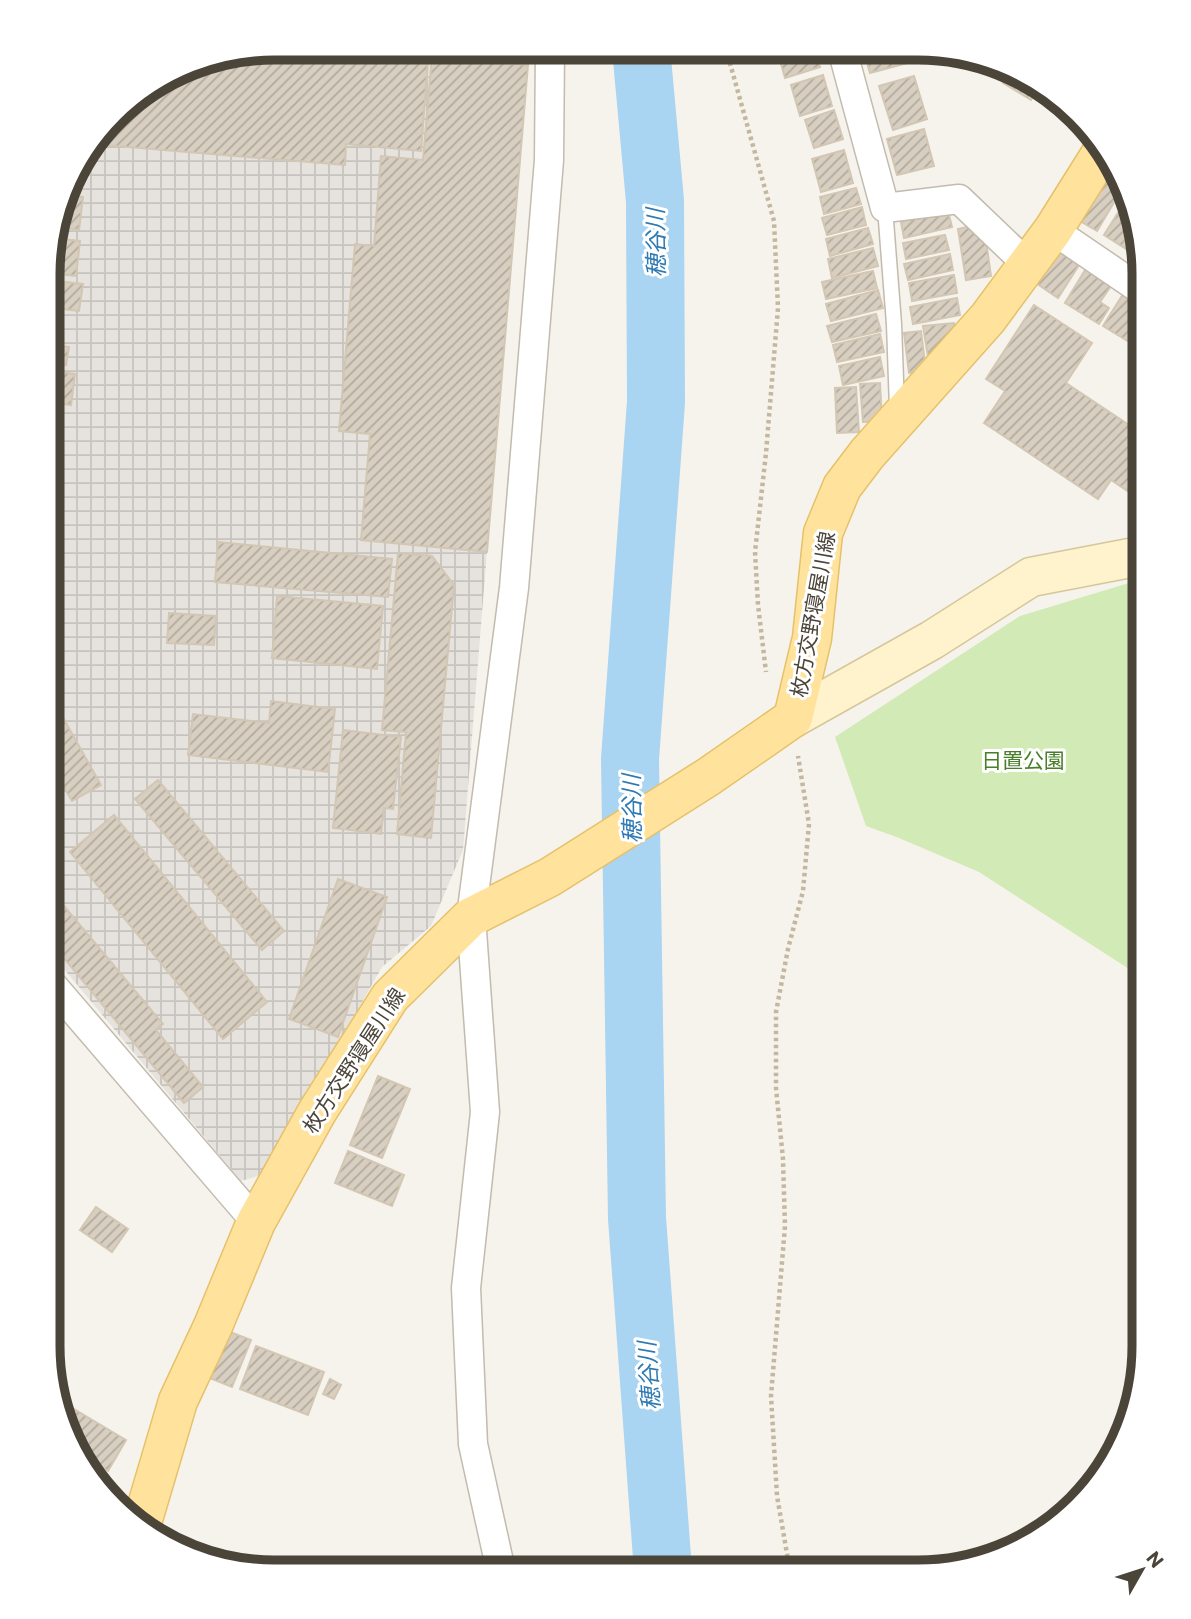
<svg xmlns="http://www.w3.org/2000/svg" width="1191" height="1619" viewBox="0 0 1191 1619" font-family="Commissioner,'Noto Sans JP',sans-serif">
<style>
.industrial{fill:url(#industrial-grid)}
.green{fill:#d2eab5}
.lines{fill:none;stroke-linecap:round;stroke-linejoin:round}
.river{stroke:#a9d4f2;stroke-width:58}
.building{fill:url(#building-hatch);stroke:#d3c7b4;stroke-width:2}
.lane-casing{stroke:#c2bbae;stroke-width:17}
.street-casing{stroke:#c2bbae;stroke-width:31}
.secondary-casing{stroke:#d6c79b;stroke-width:41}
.primary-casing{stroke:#e6c16a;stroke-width:41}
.path{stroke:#c4b79f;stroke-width:4.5;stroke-dasharray:3.5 3.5;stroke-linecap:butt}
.lane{stroke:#fff;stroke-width:14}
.street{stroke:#fff;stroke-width:28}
.secondary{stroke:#fff3cd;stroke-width:38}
.primary{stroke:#ffe39c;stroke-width:38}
.labels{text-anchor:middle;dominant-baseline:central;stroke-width:6;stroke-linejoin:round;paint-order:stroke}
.street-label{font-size:21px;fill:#4b4439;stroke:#fff}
.park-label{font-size:21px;fill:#4a7f2a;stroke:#fff}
.water-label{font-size:23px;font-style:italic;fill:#2e7ab2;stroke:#fff}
.rim{fill:none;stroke:#4b4439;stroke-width:9}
</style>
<defs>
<pattern id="industrial-grid" width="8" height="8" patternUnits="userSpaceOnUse" patternTransform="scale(1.75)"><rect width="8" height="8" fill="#e6e2dd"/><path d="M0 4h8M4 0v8" fill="none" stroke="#c7c3be"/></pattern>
<pattern id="building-hatch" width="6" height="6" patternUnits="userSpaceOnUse" patternTransform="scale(1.75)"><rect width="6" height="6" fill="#d8cfc1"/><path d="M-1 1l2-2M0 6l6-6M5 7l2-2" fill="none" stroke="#b1aa9e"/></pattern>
</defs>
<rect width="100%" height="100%" fill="#f6f3ec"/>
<polygon class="industrial" points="274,47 526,48 527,52 463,850 431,926 382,967 265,1174 241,1181 48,950 49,244 77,161 125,103 201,59"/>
<polygon class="green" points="1129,583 1144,586 1143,978 979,872 899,838 866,826 835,737 1020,616"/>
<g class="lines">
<polyline class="river" points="641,48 655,201 656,402 630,759 637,1218 663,1571"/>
</g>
<g class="building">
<polygon points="274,47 429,48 421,151 346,144 345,165 91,144 125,103 201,59"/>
<polygon points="777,49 814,49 820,67 785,78"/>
<polygon points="863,49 907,49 911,62 870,73"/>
<polygon points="432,56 528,65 487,552 361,540 370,434 339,431 355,244 374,246 381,156 423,160"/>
<polygon points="1008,74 1039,87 1031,100 1003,83"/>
<polygon points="823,75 832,106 800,116 791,85"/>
<polygon points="914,76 927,119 893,130 879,86"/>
<polygon points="1047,91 1055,94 1080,126 1040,101"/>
<polygon points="834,110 843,139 814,148 805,120"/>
<polygon points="924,129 934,166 897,175 887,139"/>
<polygon points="844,150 853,183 821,192 812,159"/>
<polygon points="1099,174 1122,189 1097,231 1073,217"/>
<polygon points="856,188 861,204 824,214 820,197"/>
<polygon points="66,195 83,197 79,230 55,226"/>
<polygon points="1126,200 1136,241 1129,251 1104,235"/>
<polygon points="862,207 866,225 827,235 822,218"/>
<polygon points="948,211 952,227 904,238 901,222"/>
<polygon points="967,227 986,241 991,276 966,280 958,229"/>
<polygon points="868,228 873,244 830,256 826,239"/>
<polygon points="945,235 949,250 906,259 903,243"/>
<polygon points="51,238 80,241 76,276 49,273 49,244"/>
<polygon points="873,248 878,266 832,278 828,259"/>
<polygon points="1054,248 1079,265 1058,298 1033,281"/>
<polygon points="950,254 953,270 908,280 904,264"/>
<polygon points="1087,267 1113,283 1100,302 1109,308 1099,324 1065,303"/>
<polygon points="873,271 877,288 826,299 822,282"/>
<polygon points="954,275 957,293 912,301 909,283"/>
<polygon points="56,281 83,284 79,311 53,308"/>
<polygon points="878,290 883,308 831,321 826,304"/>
<polygon points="1123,294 1144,307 1144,330 1134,345 1103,326"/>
<polygon points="957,298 960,315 913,324 910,307"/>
<polygon points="1034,305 1092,343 1066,383 1144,435 1144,448 1140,454 1144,456 1144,483 1135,496 1111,480 1098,499 984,423 1005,391 986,379"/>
<polygon points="876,314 881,331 832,342 827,326"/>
<polygon points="954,323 956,337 944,338 946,354 928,357 923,326"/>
<polygon points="921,331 926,371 909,373 904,333"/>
<polygon points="880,334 884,352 837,362 833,345"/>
<polygon points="56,345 69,347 66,365 53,363"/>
<polygon points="880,357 884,376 843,385 839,366"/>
<polygon points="49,371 75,374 71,405 49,402"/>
<polygon points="880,383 882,421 863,422 860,384"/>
<polygon points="856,387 859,432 837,433 835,388"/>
<polygon points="218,542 392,559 388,597 215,582"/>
<polygon points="398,553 432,556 454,585 431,838 397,834 406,732 382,730"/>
<polygon points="277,596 383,606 377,669 272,658"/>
<polygon points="169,613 216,616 214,645 167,643"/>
<polygon points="48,691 101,785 72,801 65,789 48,798"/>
<polygon points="271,701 335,709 328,772 188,755 193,714 269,723"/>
<polygon points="343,730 401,737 393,809 384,808 381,834 333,828"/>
<polygon points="158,780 284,931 262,950 135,799"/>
<polygon points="114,815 267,1002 223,1039 70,852"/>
<polygon points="338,879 387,897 338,1037 289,1019"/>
<polygon points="48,887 163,1024 156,1030 203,1087 184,1103 48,939"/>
<polygon points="378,1076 410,1089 382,1158 350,1145"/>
<polygon points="348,1151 404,1175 392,1206 335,1183"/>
<polygon points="96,1207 128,1229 112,1252 80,1230"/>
<polygon points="225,1330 251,1340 232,1387 207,1377"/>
<polygon points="256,1346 324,1372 308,1415 240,1389"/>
<polygon points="330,1379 341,1385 334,1399 323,1394"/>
<polygon points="74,1409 126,1440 108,1471 77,1453 71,1446 65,1423"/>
</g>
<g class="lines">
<g class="lane-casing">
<polyline id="lane" points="885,208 894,324 897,409"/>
</g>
<g class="street-casing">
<g id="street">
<polyline points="842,49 885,208 959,199 1028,265"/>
<polyline points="1053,230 1144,292"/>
<polyline points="48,980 256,1222"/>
<polyline points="501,1571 473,1444 466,1288 485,1112 471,917 514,588 549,160 550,48"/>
</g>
</g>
<g class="secondary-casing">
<polyline id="secondary" points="793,718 932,640 1031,577 1130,558 1144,561"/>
</g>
<g class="primary-casing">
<polyline id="primary" points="141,1526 178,1401 213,1326 256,1222 317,1112 390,997 471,917 550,877 708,777 793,718 812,638 823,533 842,487 867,454 988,318 1053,230 1102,152"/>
</g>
<g class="path">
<polyline points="726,49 774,221 778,308 766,453 755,552 758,605 766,672"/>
<polyline points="790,1571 777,1496 771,1396 785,1226 783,1159 776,1088 776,1012 788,949 803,891 809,824 798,756"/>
</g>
<use href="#lane" class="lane"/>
<use href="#street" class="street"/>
<use href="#secondary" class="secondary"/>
<use href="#primary" class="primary"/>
</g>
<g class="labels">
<g class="street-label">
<text transform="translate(812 614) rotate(-80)">枚方交野寝屋川線</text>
<text transform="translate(353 1060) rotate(-57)">枚方交野寝屋川線</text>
</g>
<g class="park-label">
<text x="1023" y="759">日置公園</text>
</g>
<g class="water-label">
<text transform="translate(655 243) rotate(-91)">穂谷川</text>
<text transform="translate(631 809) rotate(-91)">穂谷川</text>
<text transform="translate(648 1376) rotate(-94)">穂谷川</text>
</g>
</g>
<path d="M0 0H1191V1619H0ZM274 60H918A214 214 0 0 1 1132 274V1346A214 214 0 0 1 918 1560H274A214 214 0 0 1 60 1346V274A214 214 0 0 1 274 60Z" fill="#fff" fill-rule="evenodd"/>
<path class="rim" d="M274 60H918A214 214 0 0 1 1132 274V1346A214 214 0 0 1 918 1560H274A214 214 0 0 1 60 1346V274A214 214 0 0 1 274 60Z"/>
<g transform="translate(1142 1570) rotate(51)" stroke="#ffffff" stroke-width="5" paint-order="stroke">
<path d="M0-5L12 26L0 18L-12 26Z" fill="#4b4439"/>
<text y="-10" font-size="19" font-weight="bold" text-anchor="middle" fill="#4b4439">N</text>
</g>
</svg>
